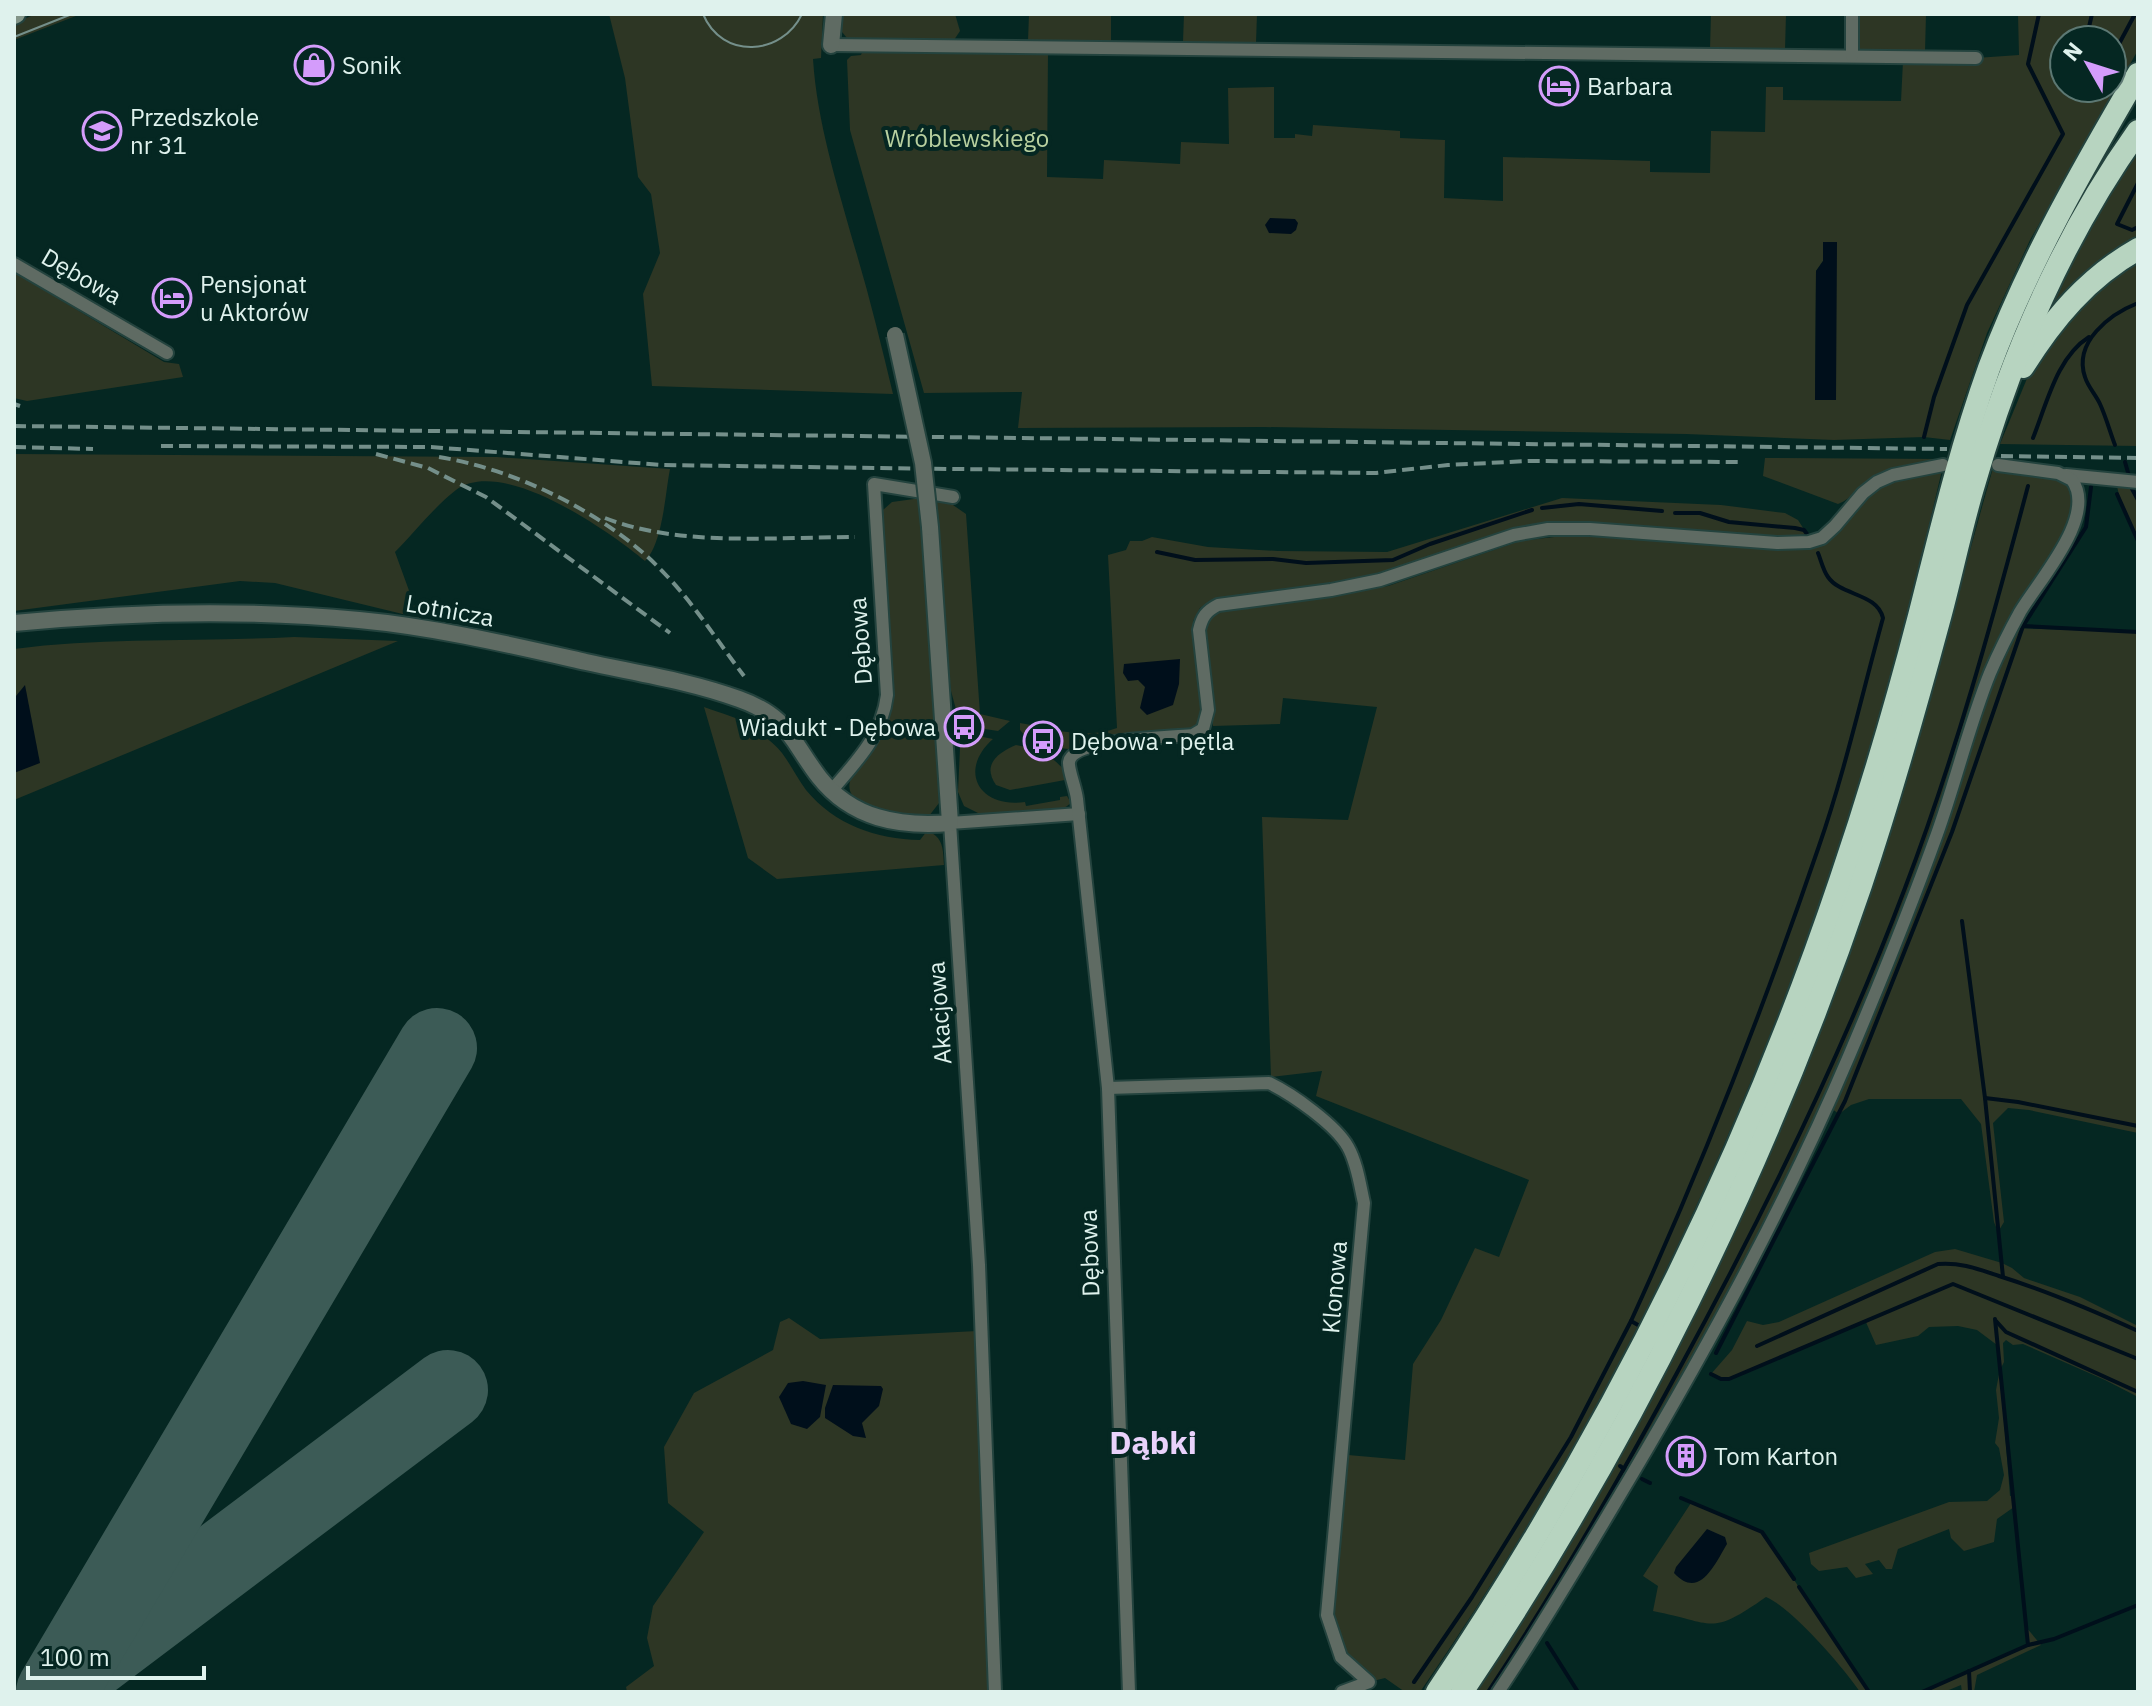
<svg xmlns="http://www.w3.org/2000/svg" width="2152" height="1706" viewBox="0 0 2152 1706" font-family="'IBM Plex Sans',sans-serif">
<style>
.green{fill:#2d3624;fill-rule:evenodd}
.water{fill:#000f1b}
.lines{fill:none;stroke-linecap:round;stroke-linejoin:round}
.stream{stroke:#000f1b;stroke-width:4}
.runway{stroke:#3c5b56;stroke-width:80}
.minor-casing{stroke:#24433e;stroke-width:16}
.tertiary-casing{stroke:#24433e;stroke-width:20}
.secondary-casing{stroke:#24433e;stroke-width:22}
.motorway-casing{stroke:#24433e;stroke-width:26}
.minor{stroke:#5f6b63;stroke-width:12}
.tertiary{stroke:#5f6b63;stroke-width:16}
.secondary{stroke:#839588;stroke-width:18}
.motorway{stroke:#b7d4c0;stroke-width:22}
.tram{stroke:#748f8a;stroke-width:2}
.rail{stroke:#748f8a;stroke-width:4;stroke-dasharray:12 6;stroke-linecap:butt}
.tertiary-bridge-casing{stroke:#24433e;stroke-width:20;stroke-linecap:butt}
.tertiary-bridge{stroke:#5f6b63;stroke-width:16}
.labels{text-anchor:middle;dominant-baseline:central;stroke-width:8;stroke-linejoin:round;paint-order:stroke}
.poi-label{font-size:24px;fill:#dff2ed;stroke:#052722;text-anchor:start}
.park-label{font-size:24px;fill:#b9d1a0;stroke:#052722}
.street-label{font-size:24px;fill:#dff2ed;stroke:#052722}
.district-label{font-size:32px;font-weight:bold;fill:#e9d2fb;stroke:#052722}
</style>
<rect width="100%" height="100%" fill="#052722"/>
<g class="green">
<polygon points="36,14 81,14 14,40 14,23"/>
<path d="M 609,14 L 823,14 L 821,58 L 813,59 C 817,122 837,184 854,245 C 869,294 881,344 893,394 L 652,386 L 643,294 L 660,253 L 651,194 L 638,177 L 625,78 Z"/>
<polygon points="842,14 955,14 960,31 954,40 854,40 847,38 842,32"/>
<polygon points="1029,14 1111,14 1111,41 1028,41"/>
<polygon points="1184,14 1257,14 1256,43 1183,42"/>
<polygon points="1711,14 1786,14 1785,50 1710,49"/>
<polygon points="1852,14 1926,14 1925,52 1852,51"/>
<path d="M 2018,14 L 2138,14 L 2138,50 L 2030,240 L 1987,333 L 1950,440 L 1924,437 L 1834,440 L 1686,434 L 1264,427 L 1018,428 L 1022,392 L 924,393 L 850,130 L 847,60 L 851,56 L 861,55 L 863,50 L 1048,52 L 1047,177 L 1103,179 L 1104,160 L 1180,164 L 1181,142 L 1229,144 L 1228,88 L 1274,87 L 1274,138 L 1295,138 L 1295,134 L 1312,136 L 1313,125 L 1400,131 L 1400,138 L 1445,140 L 1444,198 L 1503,201 L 1503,157 L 1650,161 L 1650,172 L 1710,173 L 1711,131 L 1765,132 L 1766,87 L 1783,87 L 1783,100 L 1901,101 L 1903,61 L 1976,64 L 1976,58 L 2019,55 ZM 2064,40 L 2112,40 L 2112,88 L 2064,88 ZM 1823,261 L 1815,400 L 1816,271 Z"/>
<polygon points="2138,151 2138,241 2050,309 2088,230"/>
<polygon points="2138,256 2138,446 2000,444 2033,364 2071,310"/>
<polygon points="14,272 164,362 179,364 183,377 27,401 14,398"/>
<path d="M 14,454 L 497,457 L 670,469 C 665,494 663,543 645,561 C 609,531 502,456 456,490 C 435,506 414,533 395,552 L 419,618 L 275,583 L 240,581 L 14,611 Z"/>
<path d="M 1765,458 L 1944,459 L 1944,461 C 1921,465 1895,467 1874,477 C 1860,484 1852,499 1838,504 L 1763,476 Z"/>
<path d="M 1993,468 L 2068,477 L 2076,517 L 2012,628 L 2138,632 L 2138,1133 L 2029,1110 L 2008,1108 L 1993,1123 L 2004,1222 L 1998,1232 L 1994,1222 L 1981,1124 L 1961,1099 L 1869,1099 L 1851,1105 L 1839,1114 L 1828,1106 L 1748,1269 L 1498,1692 L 1477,1692 C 1640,1442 1778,1171 1873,887 C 1919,749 1953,608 1993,468 Z"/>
<path d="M 1942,470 C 1919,568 1896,667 1866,763 C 1764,1092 1616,1408 1420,1692 L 1405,1692 L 1385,1678 L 1369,1682 L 1368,1675 L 1346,1654 L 1333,1612 L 1348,1455 L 1405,1460 L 1413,1364 L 1441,1320 L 1475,1248 L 1499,1257 L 1529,1180 L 1316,1096 L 1322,1071 L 1271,1077 L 1262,817 L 1348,820 L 1377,707 L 1283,698 L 1280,724 L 1213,726 L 1205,641 L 1206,622 L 1221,609 L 1329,596 L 1388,586 L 1520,541 L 1580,534 L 1808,548 C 1848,539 1847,509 1876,489 C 1895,477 1921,475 1942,470 Z"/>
<polygon points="2117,486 2131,487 2138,500 2138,541 2122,509"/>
<path d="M 921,498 L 939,803 L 929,816 C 907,817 838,812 851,778 C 875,748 889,731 893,692 L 883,510 L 892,502 Z"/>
<path d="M 1562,498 L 1721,505 L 1785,513 L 1798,520 L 1807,534 L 1787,537 L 1734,534 L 1648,526 L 1542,523 L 1518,528 L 1377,576 L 1211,601 L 1200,608 L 1193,621 L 1202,715 L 1194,728 L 1093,741 L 1068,749 L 1052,747 L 1026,737 L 1020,730 L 1020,723 C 1053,729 1085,740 1117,728 L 1108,555 L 1126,550 L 1130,541 L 1142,541 L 1152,537 L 1208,547 L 1278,551 L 1387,552 Z"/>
<path d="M 934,500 L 953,505 L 966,514 L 980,714 L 1010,721 L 998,731 L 985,729 L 983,737 L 993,739 C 957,771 980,809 1025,802 L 1026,806 L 1060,800 L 1060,797 L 1067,796 L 1071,803 L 1063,809 L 982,815 L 964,806 L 958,792 L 960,748 L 957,713 L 951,691 L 945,643 Z"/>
<path d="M 294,637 L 398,641 L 14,800 L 14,649 C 107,637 201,642 294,637 Z"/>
<path d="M 704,707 C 720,713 742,718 755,729 C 764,736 775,744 782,753 C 791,765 797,778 806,790 C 835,825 876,839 920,840 L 927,831 C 944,837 943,850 944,865 L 777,879 L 748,858 Z"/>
<path d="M 1016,745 C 1036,749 1051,754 1065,771 L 1065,780 L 1010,790 L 996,785 C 982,765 997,753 1016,745 Z"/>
<polygon points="1955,1249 2002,1263 2012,1268 2024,1278 2080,1297 2138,1326 2138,1397 2105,1380 2023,1344 2013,1345 2006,1340 2003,1343 2004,1362 2000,1370 2010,1496 2013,1496 2014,1507 1997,1519 1994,1542 1964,1551 1951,1538 1949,1529 1898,1549 1892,1569 1886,1569 1879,1560 1865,1564 1873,1574 1856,1578 1847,1567 1819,1571 1811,1564 1809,1553 1949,1502 1987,1501 2000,1490 2004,1475 1999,1448 1995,1443 1999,1418 1996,1390 2000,1369 1997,1345 1977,1330 1958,1326 1929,1327 1918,1336 1876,1345 1865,1320 1729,1379 1721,1379 1711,1374 1732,1350 1747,1321 1763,1325 1779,1322 1935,1252"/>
<polygon points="789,1318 820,1339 977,1331 990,1692 627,1692 626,1687 654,1666 647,1638 653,1606 704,1532 668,1503 664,1447 694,1393 773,1350 780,1322"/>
<path d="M 1691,1503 L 1762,1532 L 1869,1692 L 1860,1692 C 1843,1667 1792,1608 1766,1597 C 1709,1637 1715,1623 1653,1611 L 1658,1586 L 1643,1576 Z"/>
<polygon points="2026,1627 2041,1645 1977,1675 1974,1692 1962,1692 1961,1685 1944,1692 1922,1692 2028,1645"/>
</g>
<g class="water">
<polygon points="1270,218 1295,219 1298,223 1296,230 1291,234 1269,233 1265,225"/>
<polygon points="1823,242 1837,242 1836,400 1815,400 1816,271 1823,261"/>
<polygon points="1180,659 1179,684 1173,705 1147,715 1140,708 1145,687 1138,680 1128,681 1123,673 1124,664"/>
<polygon points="25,685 40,763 14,773 14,703 16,696"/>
<polygon points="803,1381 826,1385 820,1417 807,1429 791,1424 779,1397 788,1383"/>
<polygon points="833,1385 881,1386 883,1389 879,1406 862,1423 866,1438 853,1436 825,1418 825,1408"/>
<path d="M 1707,1529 L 1725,1537 L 1727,1544 C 1714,1566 1699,1600 1674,1573 L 1676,1567 Z"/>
</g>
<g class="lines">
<g class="stream">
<polyline points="2086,40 2092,14"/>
<polyline points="2112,57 2135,14"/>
<polyline points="2138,183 2117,224 2132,230 2138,227"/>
<polyline points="1924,437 1934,397 1967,305 2063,134 2028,64 2039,14"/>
<path d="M 2033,438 C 2047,403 2057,357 2089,337"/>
<path d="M 2115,445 C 2110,432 2106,417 2100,404 C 2096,395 2088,387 2085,377 C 2073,342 2110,314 2138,303"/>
<polyline points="2125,462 2129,476"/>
<polyline points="2131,487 2138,500"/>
<polyline points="2117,494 2138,541"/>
<polyline points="1542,508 1579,504 1662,511"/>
<polyline points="1675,513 1700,513 1729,522 1795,528 1804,530 1807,534"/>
<polyline points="1157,552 1195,560 1273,559 1306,563 1393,560 1430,544 1532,510"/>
<polyline points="2023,626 2138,632"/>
<polyline points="1962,921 1985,1098 2003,1277"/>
<polyline points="1985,1098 2018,1102 2138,1126"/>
<polyline points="1996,1321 2006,1332 2138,1392"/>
<path d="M 1638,1325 L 1631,1321 C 1702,1166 1764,1007 1819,846 C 1845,771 1862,694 1883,618 C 1877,593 1841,596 1828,577 C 1823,570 1821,560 1818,553"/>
<path d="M 1757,1346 L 1938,1264 C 1960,1262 1978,1269 1999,1276 C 2047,1291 2092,1310 2138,1331"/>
<polyline points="1716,1353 1845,1101 1952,832 2023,626 2086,527 2091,487"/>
<polyline points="1711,1374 1721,1379 1729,1379 1953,1284 2138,1359"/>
<polyline points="1620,1466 1627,1471"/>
<polyline points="1642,1479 1650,1483"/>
<polyline points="1681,1498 1762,1532 1794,1579"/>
<polyline points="1799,1587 1869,1692"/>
<polyline points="1547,1643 1578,1692"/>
<polyline points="2028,1645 2054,1639 2138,1605"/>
<polyline points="1969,1671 1970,1692"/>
<polyline points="1414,1682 1472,1597 1571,1437 1631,1321"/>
<path d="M 1488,1692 C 1557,1588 1619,1480 1678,1371 C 1764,1214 1842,1055 1905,888 C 1955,757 1992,622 2028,486"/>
<polyline points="1922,1692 2028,1645 1995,1319"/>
</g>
<g class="runway">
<polyline points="92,1658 448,1390"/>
<polyline points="56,1692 437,1048"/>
</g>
<g class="minor-casing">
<g id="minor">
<polyline points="831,45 1976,58"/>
<polyline points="1852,56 1852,14"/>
<polyline points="14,264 167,353"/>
<polyline points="2066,475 2138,482"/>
<path d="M 831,791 C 857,761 882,736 887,695 L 874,484 L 953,497"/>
<path d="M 1108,1088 L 1269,1083 C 1292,1094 1336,1125 1348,1147 C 1357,1163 1360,1185 1364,1203 L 1327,1615 L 1341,1657 L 1369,1682 L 1342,1692"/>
<polyline points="995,1692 979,1265 950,823 1079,814"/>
<path d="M 1129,1692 L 1108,1088 L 1077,799 C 1076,789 1068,769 1069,762 C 1072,739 1173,737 1193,735 L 1203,729 L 1208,710 L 1199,630 C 1202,617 1206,611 1218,605 L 1331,590 L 1380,580 L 1514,535 L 1548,529 L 1590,529 L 1777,543 L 1809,542 L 1822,538 L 1835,526 L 1863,493 L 1877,482 L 1893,475 L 1943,465"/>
<path d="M 1498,1692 C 1545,1622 1587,1550 1630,1478 C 1711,1341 1787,1202 1849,1056 C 1880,983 1910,909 1937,834 C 1956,781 1969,725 1990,673 C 1999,652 2009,632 2020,612 C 2038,581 2098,516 2072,480 L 2058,473 L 1998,465"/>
</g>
</g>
<g class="tertiary-casing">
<g id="tertiary">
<polyline points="831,45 834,14"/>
<path d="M 14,623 C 129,612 244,609 359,620 C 435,627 511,645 586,662 C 636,673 690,681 739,699 C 789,717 790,739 819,777 C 852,819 899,827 950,823 L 930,527"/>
</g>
</g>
<g class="secondary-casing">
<polyline id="secondary" points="14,15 16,14"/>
</g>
<g class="motorway-casing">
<g id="motorway">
<path d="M 2023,367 C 2053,319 2087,278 2138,249"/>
<path d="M 1437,1692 C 1606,1440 1743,1168 1840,881 C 1870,793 1896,705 1919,616 C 1940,533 1960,449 1989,368 C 2027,265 2083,168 2138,74"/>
<path d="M 1462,1692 C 1629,1444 1765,1169 1861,885 C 1890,798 1915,710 1939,621 C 1951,577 1960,532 1973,488 C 2009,361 2061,239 2138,131"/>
</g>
</g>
<use href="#minor" class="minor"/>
<use href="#tertiary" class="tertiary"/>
<use href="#secondary" class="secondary"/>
<use href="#motorway" class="motorway"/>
<g class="tram">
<path d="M 703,14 C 722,60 782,56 802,14"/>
<polyline points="14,37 72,14"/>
</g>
<g class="rail">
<polyline points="14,404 20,406"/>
<polyline points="14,426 1947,449"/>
<polyline points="161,446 431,447 662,465 953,469 1376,473 1448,465 1529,461 1740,462"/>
<polyline points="14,447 93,449"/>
<polyline points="376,454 428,468 486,497 670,633"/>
<polyline points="2001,456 2138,458"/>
<path d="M 439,457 C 518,470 610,515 665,574 C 695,605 718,642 744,676"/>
<path d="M 605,518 C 678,547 777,537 855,537"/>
</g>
<g class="tertiary-bridge-casing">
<polyline id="tertiary-bridge" points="895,335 923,463 930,527"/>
</g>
<use href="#tertiary-bridge" class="tertiary-bridge"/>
</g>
<defs>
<g id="shop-ring" transform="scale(2)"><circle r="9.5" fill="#052722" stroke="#d49cfb" stroke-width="1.5"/><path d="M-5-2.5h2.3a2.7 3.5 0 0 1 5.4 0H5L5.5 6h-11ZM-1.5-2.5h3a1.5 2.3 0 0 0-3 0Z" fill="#d49cfb"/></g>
<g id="hotel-ring" transform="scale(2)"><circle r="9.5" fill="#052722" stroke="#d49cfb" stroke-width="1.5"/><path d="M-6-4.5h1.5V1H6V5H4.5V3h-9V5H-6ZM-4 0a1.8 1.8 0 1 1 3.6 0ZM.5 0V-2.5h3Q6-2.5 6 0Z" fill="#d49cfb"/></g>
<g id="school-ring" transform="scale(2)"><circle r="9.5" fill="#052722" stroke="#d49cfb" stroke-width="1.5"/><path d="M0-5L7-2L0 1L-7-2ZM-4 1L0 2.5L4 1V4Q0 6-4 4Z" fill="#d49cfb"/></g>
<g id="bus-ring" transform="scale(2)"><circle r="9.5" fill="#052722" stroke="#d49cfb" stroke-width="1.5"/><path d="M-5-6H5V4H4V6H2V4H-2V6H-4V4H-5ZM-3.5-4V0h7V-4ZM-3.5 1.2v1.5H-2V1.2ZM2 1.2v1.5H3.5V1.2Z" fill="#d49cfb"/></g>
<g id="building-ring" transform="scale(2)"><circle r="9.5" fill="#052722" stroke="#d49cfb" stroke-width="1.5"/><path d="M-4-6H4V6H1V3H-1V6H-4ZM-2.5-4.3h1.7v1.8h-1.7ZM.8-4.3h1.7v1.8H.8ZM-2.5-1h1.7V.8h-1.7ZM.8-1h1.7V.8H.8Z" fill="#d49cfb"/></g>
</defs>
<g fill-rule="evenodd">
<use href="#shop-ring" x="314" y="65"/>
<use href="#hotel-ring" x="1559" y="86"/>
<use href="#school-ring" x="102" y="131"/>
<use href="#hotel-ring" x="172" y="298"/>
<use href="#bus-ring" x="964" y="727"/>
<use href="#bus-ring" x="1043" y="741"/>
<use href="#building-ring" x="1686" y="1456"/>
</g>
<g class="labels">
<g class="poi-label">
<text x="342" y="65">Sonik</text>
<text x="1587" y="86">Barbara</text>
<text x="130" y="117">Przedszkole<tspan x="130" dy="28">nr 31</tspan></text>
<text x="200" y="284">Pensjonat<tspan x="200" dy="28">u Aktorów</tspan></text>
<text x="936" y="727" text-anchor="end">Wiadukt - Dębowa</text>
<text x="1071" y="741">Dębowa - pętla</text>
<text x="1714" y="1456">Tom Karton</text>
</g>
<g class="park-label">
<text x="967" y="138">Wróblewskiego</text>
</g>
<g class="street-label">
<text transform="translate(82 276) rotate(30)">Dębowa</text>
<text transform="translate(450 610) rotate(10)">Lotnicza</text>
<text transform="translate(860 641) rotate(-94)">Dębowa</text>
<text transform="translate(939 1013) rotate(-94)">Akacjowa</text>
<text transform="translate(1089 1253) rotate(-92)">Dębowa</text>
<text transform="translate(1334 1287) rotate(-85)">Klonowa</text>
</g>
<g class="district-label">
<text x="1153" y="1442">Dąbki</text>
</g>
</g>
<rect width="2152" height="1706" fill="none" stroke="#dff2ed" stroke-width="32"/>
<g transform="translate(2088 64) rotate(309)"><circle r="38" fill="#052722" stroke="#5c7873" stroke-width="2"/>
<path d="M0-6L14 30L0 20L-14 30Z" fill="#d49cfb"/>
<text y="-12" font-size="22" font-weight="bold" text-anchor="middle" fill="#dff2ed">N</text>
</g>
<path d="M28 1666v12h176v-12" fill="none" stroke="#dff2ed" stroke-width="4"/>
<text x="40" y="1666" font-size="24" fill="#dff2ed" stroke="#052722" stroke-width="6" paint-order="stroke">100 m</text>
</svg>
